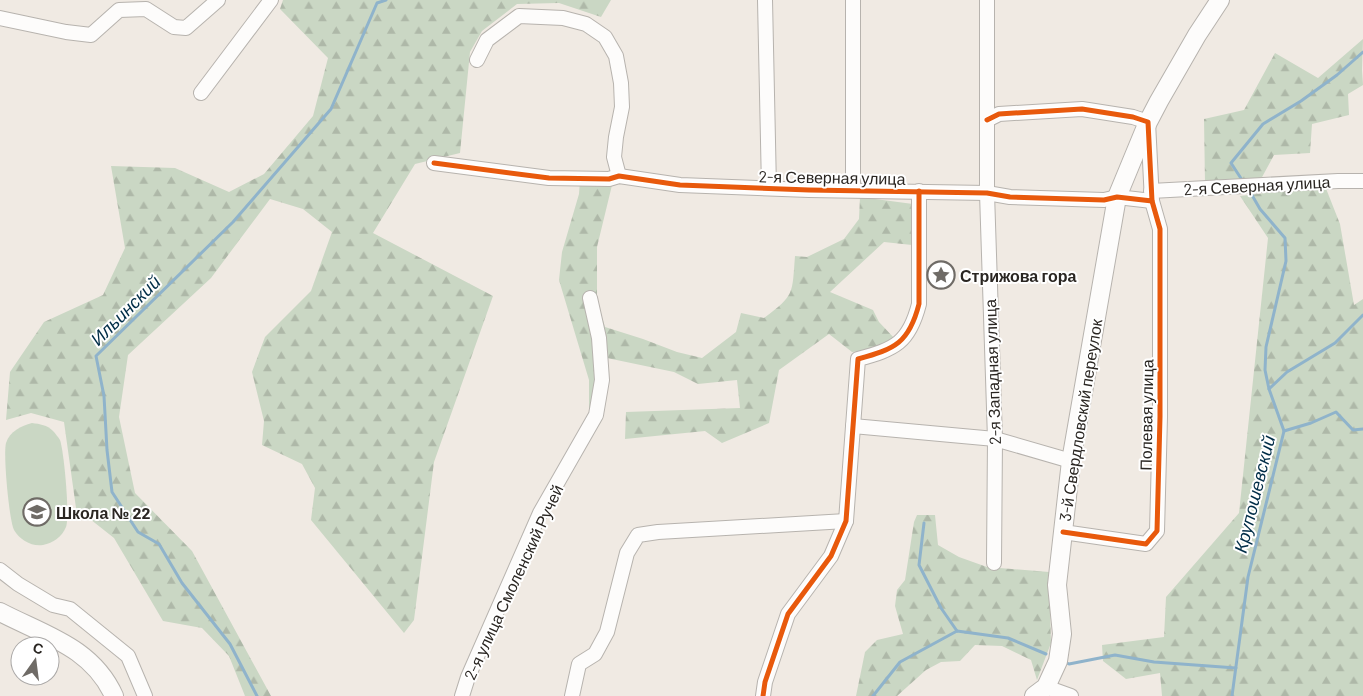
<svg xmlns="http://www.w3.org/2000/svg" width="1363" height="696" viewBox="0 0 1363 696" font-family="Barlow,sans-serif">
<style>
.grass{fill:#cad7c4}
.forest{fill:url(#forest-firs)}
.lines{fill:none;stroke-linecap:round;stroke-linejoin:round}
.stream{stroke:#8fb3cb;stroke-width:3}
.minor-casing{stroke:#b7b3ae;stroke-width:16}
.major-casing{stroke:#b7b3ae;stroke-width:20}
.minor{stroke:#fdfcfb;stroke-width:14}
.major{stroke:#fdfcfb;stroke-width:18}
.cycleway-casing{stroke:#fff;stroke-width:8}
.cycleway{stroke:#e8590c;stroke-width:5}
.labels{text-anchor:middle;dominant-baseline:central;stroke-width:4;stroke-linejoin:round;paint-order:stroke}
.street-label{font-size:16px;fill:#2a2622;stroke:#fff}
.poi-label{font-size:16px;font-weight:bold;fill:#2a2622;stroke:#fff;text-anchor:start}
.water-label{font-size:18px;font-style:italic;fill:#002d47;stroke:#fff}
</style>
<defs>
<pattern id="forest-firs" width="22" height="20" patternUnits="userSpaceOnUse" patternTransform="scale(1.25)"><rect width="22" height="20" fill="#cad7c4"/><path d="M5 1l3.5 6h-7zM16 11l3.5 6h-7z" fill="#aeb8a8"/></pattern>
</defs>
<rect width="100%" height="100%" fill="#f0eae3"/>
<path class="grass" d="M 32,423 C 40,424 47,425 53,431 C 55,433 58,437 60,440 C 64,451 70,517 66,527 C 62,537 53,543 43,545 C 32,547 20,540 14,530 C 9,520 3,454 6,443 C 10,431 21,426 32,423 Z"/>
<g class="forest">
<polygon points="283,0 611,0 601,17 559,3 517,4 482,31 470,52 460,153 415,164 373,233 493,296 434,462 414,620 404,633 311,520 315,488 302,464 262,445 264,421 252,372 265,337 311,291 332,232 303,209 270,199 211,278 128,355 119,417 135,493 192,551 271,696 245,696 229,656 202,628 163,621 114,538 76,508 64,422 31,413 6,420 10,372 44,322 103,295 125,248 111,166 175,168 229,192 264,174 313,116 328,58 280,9"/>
<polygon points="1363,39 1362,70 1363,85 1348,94 1349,115 1312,124 1310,153 1274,155 1261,179 1205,183 1204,119 1244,110 1275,53 1318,78"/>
<path d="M 580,180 L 613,181 L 597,247 L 597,301 L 605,327 L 643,339 L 677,352 L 702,358 L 736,332 L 741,313 L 764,318 C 795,295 792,294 795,256 L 807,257 L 844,239 L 859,219 L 860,197 L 913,204 L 912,245 L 884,242 L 830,292 L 873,310 L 879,322 L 895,339 L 874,350 L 852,352 L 829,334 L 779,370 L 769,423 L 722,443 L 705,431 L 625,439 L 626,412 L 740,408 L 737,380 L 698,384 L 674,372 L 607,358 L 604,412 L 589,410 L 589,380 L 559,280 L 562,252 L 579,194 Z"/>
<polygon points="1325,186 1340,224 1354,305 1363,299 1363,696 1162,696 1160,673 1126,679 1103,661 1102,645 1164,637 1166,597 1239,513 1268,238 1240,196"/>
<polygon points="917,515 935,515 938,545 959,557 987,567 1049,572 1051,643 1037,680 1031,660 1002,646 975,645 960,661 941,662 926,670 897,696 856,696 865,652 877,640 903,634 895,606 897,590 905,580 914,522"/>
</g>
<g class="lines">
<g class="stream">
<polyline points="1244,183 1231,163 1263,124 1301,101 1337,75 1363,52"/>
<polyline points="1249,190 1260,209 1285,238 1286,261 1266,347 1265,370 1269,389"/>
<polyline points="1284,431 1311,423 1336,412 1353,430 1363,429"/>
<polyline points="924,523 919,565 941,608 957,631"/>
<polyline points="1067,663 1069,664 1115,655 1154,662 1236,668"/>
<polyline points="257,696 230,644 182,583 159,544 138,532 112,492 107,450 104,396 96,356 233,222 331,109 377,3 386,0"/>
<polyline points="873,696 900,662 957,631 1008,638 1046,654"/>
<polyline points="1232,696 1248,577 1284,431 1269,389 1287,372 1335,343 1363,315"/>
</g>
<g class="minor-casing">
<g id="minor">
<polyline points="765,0 769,188"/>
<polyline points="987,0 987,193 995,439 994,563"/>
<polyline points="0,18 66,32 91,35 119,10 146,9 174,27 186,28 218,0"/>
<polyline points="477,60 487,40 519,16 563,18 586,24 605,37 616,56 621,83 622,107 616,137 614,157 619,176"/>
<polyline points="201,93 271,0"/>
<polyline points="434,163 549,178 609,179 619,176 680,185 809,190 987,193 1010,197 1104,200 1117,197 1152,201 1148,122 1133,117 1082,109 999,114 987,120"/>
<polyline points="853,190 853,0"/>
<polyline points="1151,191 1338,181 1363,181"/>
<polyline points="853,426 995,439 1071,461"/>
<polyline points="1063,532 1146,544 1157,531 1160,417 1160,229 1152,201"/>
<polyline points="0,570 18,584 53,605 70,609 128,656 145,696"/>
<polyline points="1046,687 1071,696"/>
<polyline points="462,696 468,677 540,513 596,415 602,380 599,338 590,298"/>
<polyline points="572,696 579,664 595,654 607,632 627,553 638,535 658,532 846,521"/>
<path d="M 763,696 L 765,682 L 788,614 L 831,556 L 846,521 L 858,359 C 895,349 909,343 919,304 L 919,191"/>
</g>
</g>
<g class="major-casing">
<g id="major">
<path d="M 0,612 C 44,635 92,647 114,696"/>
<polyline points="1034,696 1046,687 1058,661 1062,634 1057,585 1071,461 1117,197 1148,122 1159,101 1197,35 1220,0"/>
</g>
</g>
<use href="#minor" class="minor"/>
<use href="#major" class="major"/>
<g class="cycleway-casing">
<g id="cycleway">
<polyline points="434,163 549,178 609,179 619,176 680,185 809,190 987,193 1010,197 1104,200 1117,197 1152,201 1148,122 1133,117 1082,109 999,114 987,120"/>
<polyline points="1063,532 1146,544 1157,531 1160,417 1160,229 1152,201"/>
<path d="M 763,696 L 765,682 L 788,614 L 831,556 L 846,521 L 858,359 C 895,349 909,343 919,304 L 919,191"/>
</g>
</g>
<use href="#cycleway" class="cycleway"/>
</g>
<defs>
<g id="sight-ring" transform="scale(1.4375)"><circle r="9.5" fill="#fff" stroke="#6f6b66" stroke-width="1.5"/><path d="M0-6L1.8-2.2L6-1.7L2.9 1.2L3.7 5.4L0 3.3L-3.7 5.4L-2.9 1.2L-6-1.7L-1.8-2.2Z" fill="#6f6b66"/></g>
<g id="school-ring" transform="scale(1.4375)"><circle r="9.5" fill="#fff" stroke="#6f6b66" stroke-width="1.5"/><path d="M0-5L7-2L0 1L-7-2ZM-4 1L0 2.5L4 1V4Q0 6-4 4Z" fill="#6f6b66"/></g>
</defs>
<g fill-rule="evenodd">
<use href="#sight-ring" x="941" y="275"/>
<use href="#school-ring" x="37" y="512"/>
</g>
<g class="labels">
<g class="street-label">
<text transform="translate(832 177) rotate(1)">2-я Северная улица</text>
<text transform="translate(1257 185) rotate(-3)">2-я Северная улица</text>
<text transform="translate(992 372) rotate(-92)">2-я Западная улица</text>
<text transform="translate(1146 415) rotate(-89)">Полевая улица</text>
<text transform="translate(1080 420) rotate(-81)">3-й Свердловский переулок</text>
<text transform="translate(513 582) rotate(-65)">2-я улица Смоленский Ручей</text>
</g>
<g class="poi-label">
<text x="960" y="275">Стрижова гора</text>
<text x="56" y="512">Школа № 22</text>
</g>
<g class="water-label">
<text transform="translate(125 310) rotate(-45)">Ильинский</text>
<text transform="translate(1254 494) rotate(-76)">Крупошевский</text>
</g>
</g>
<g transform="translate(35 661) rotate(14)"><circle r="24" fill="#ffffff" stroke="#aaa8a7"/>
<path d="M0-4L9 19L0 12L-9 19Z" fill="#6f6b66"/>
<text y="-8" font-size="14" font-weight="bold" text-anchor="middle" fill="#2a2622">С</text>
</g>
</svg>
